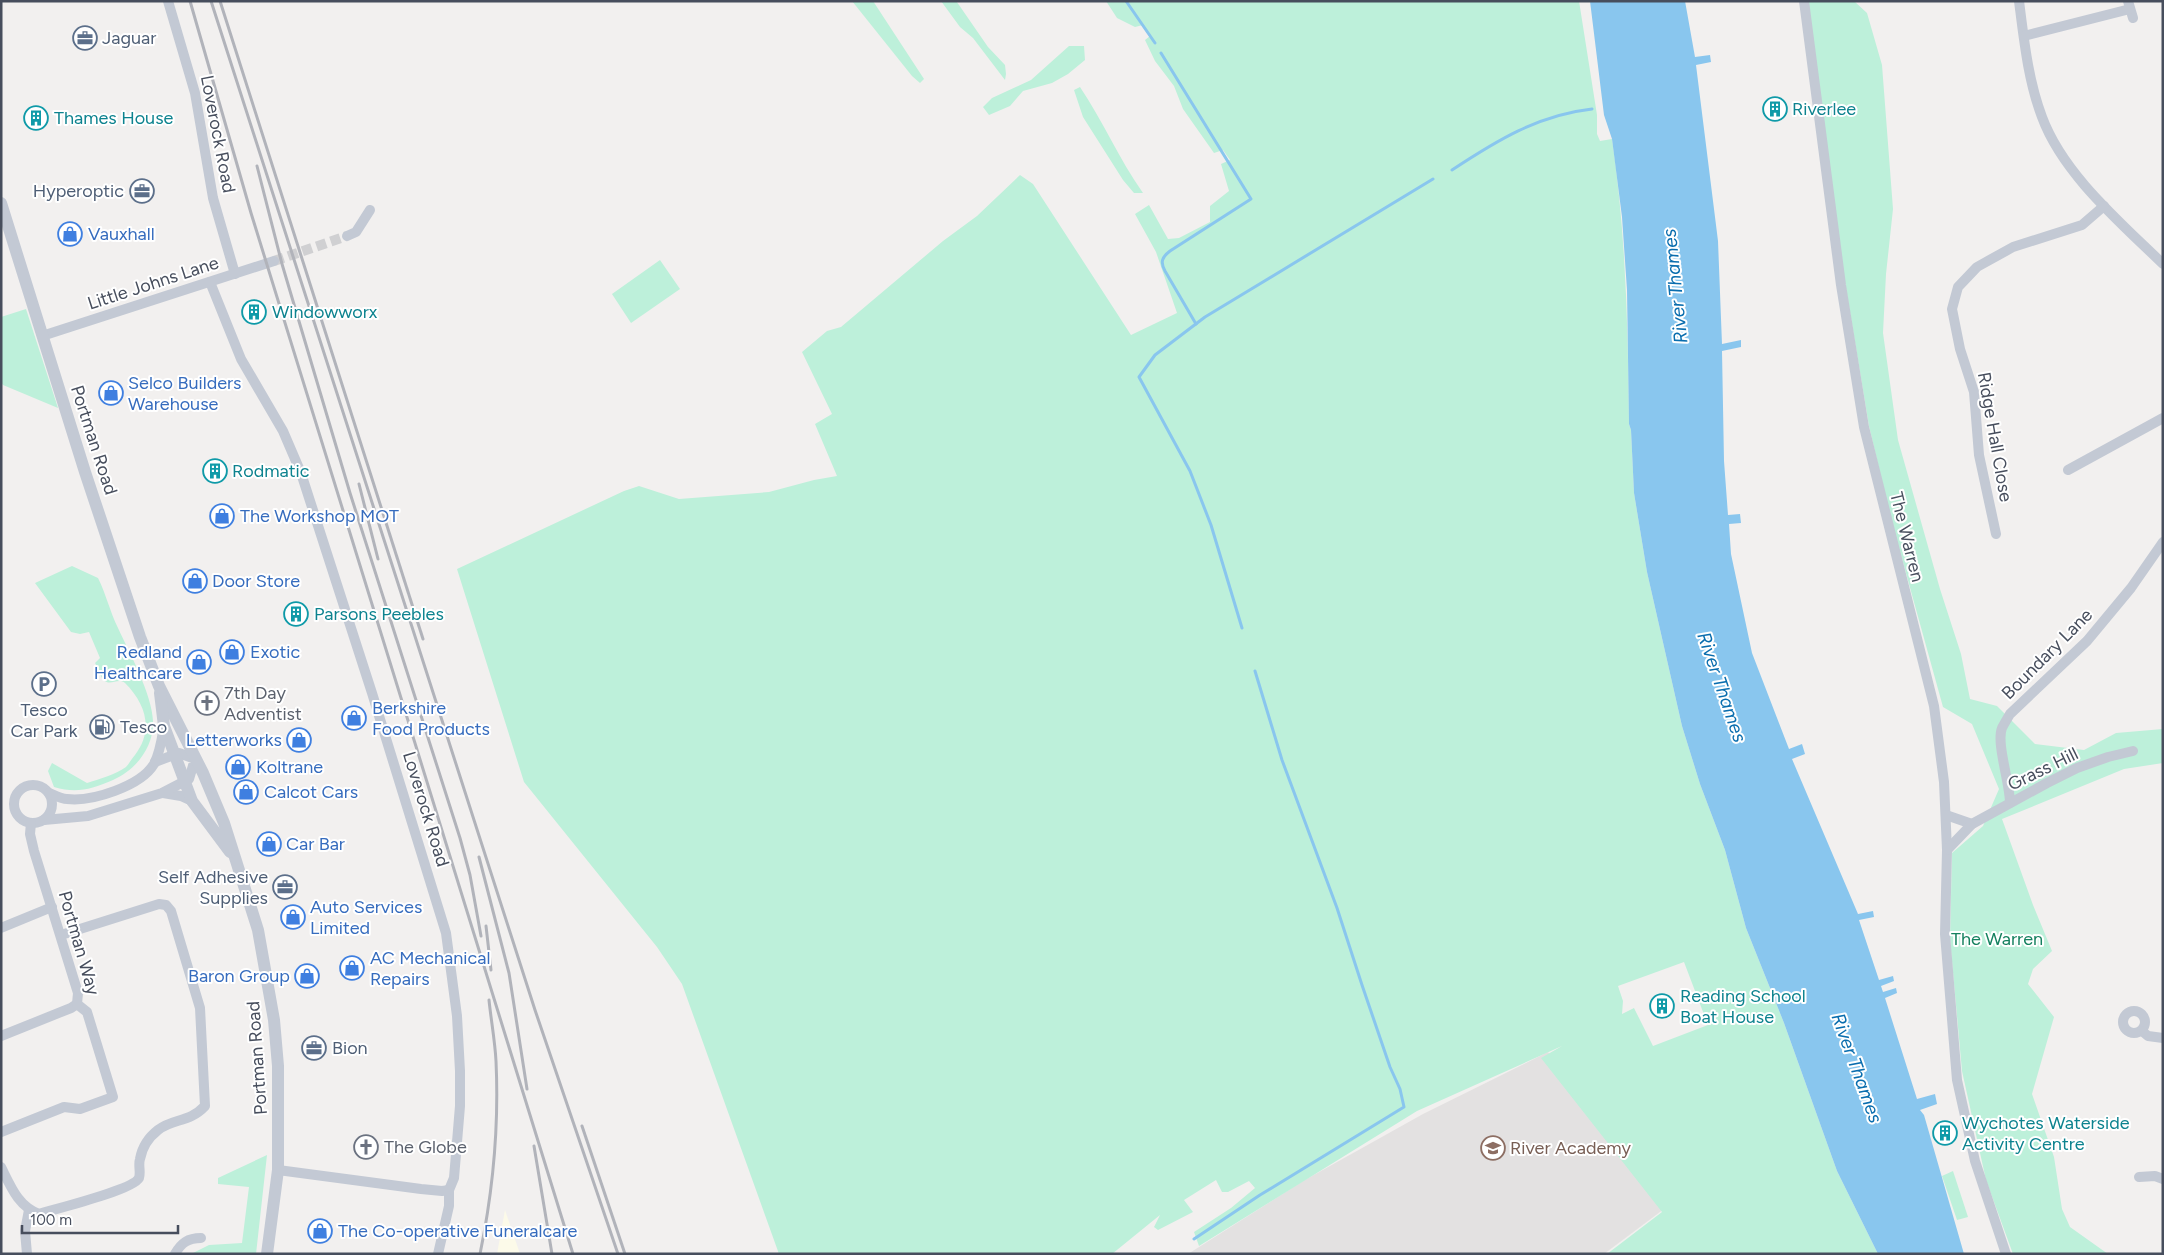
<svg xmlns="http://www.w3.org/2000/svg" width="2164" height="1255" viewBox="0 0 2164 1255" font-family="Figtree,sans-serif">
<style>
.commercial{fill:#fcfae9}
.education{fill:#e3e1e1}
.green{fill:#bdf0da;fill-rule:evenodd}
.water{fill:#89c6ee}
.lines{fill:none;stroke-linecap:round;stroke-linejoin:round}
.stream{stroke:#89c6ee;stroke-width:3}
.minor-tunnel{stroke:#d0d0d2;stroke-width:10;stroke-dasharray:10 5;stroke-linecap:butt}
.minor{stroke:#c3c9d4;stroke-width:10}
.tertiary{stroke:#c3c9d4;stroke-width:12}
.rail{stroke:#b1b3ba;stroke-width:3}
.labels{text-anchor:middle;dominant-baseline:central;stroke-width:4;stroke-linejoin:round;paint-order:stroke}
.service-label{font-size:18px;fill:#4e5e75;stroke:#fff;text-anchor:start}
.culture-label{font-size:18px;fill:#0d838f;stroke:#fff;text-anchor:start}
.street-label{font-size:18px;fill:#474e5d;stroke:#fff}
.shop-label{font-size:18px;fill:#366cbe;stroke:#fff;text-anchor:start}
.worship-label{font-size:18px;fill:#5b616d;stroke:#fff;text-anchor:start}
.park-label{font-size:18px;fill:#15815f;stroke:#fff}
.education-label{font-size:18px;fill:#785e54;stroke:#fff;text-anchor:start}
.water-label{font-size:19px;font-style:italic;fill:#096dae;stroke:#fff}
</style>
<rect width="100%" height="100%" fill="#f2f0ef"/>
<polygon class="commercial" points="505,1210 520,1254 497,1254"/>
<polygon class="education" points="1548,1052 1668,1206 1604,1254 1188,1254 1303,1181 1423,1114"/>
<g class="green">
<polygon points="852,1 873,1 924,79 920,83 912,76"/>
<polygon points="941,1 956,1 959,5 988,47 1005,65 1006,74 1005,80 973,38 960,27"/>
<path d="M 1106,1 L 1579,1 L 1597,115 L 1597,134 L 1600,141 L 1612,139 C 1626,234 1628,328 1629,424 L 1631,430 L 1634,493 L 1647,572 L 1682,726 L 1700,784 L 1725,850 L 1746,928 L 1784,1023 L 1837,1171 L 1878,1254 L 1607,1254 L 1662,1212 L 1541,1058 L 1562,1046 L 1417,1111 L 1199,1246 L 1194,1232 L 1231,1208 L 1255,1188 L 1249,1181 L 1228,1192 L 1222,1192 L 1216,1180 L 1184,1200 L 1193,1212 L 1158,1230 L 1154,1227 L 1160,1215 L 1112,1254 L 779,1254 L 682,984 L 657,947 L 524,782 L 457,569 L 624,491 L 639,486 L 679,499 L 769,492 L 814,480 L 837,476 L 815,424 L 832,414 L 802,352 L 827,331 L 841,327 L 943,241 L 977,216 L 1020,175 L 1033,184 L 1131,335 L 1177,313 L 1156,252 L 1135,214 L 1149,205 L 1168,239 L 1179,238 L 1210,222 L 1210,206 L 1229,191 L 1221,164 L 1230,160 L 1223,150 L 1214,153 L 1183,109 L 1174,86 L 1155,61 L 1145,40 L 1150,36 L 1143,25 L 1135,27 L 1117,18 ZM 1684,962 L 1708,1025 L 1653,1046 L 1634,1008 L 1622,1014 L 1623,1001 L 1618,986 Z"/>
<polygon points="1805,1 1854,1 1867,13 1882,65 1893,209 1886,274 1883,333 1898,440 1940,589 1961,654 1970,699 1997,706 2035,744 2084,750 2116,733 2163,729 2163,763 2124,769 2002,819 2033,905 2052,951 2033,969 2028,984 2054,1017 2032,1094 2054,1157 2062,1209 2070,1227 2108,1254 2013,1254 1986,1180 1962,1071 1950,939 1952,853 1983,826 1999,789 1972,724 1943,707 1891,519 1869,426 1840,252"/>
<polygon points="1069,46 1084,46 1085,60 1068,74 1052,83 1023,91 1010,106 989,115 983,107 992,98 1031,80"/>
<path d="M 1080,87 C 1103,121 1119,159 1143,193 L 1134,193 L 1123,180 L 1083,117 L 1074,90 Z"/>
<polygon points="660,260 680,289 631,323 612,294"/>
<polygon points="26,309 58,408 3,385 1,382 1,317"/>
<path d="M 72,566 L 98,578 C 106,594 110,612 118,628 C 129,652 152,694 153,721 C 154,747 136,770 113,780 C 91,789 77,794 54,787 L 48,771 L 52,763 L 87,783 C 99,779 115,775 126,767 C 129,764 132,758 135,755 C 154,730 146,704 125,683 C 118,677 110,687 104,680 C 100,677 98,668 95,663 L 100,658 L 89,632 L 80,634 L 71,632 L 35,583 Z"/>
<polygon points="267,1155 256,1254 191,1254 209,1245 242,1243 249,1187 218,1184 218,1178"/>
<polygon points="1953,1171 1968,1217 1957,1220 1942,1176"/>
</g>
<polygon class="water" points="1590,1 1685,1 1695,57 1710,55 1711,62 1696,65 1718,241 1722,344 1741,340 1741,347 1722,351 1724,461 1728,515 1740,514 1741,523 1729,524 1731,554 1752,653 1789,749 1802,744 1805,754 1792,759 1858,914 1873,911 1874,917 1859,920 1879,980 1893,976 1894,981 1881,986 1883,992 1896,988 1897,993 1885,998 1917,1099 1935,1094 1937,1104 1920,1110 1924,1115 1964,1254 1878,1254 1837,1171 1784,1023 1746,928 1725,850 1700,784 1682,726 1647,572 1634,493 1631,430 1629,424 1627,290 1622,217 1612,139 1604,115"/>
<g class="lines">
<g class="stream">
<polyline points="1126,1 1155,43"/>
<path d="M 1161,53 L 1251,199 L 1170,251 C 1162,257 1160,262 1165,271 L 1196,324"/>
<path d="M 1452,170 C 1496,141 1538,115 1592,109"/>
<polyline points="1242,628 1211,525 1190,471 1139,377 1155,355 1205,317 1433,179"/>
<polyline points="1194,1239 1260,1195 1404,1107 1400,1089 1390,1067 1362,985 1337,908 1282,760 1255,671"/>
</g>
<polyline class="minor-tunnel" points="274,261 347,236"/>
<g class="minor">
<polyline points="168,1 195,93 213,198 235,274"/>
<polyline points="1804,1 1841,285 1864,427 1934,706 1944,782 1947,850 1945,934 1957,1080 1975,1161 2006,1254"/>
<path d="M 2019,1 C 2024,40 2028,80 2042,117 C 2063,174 2120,222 2163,264"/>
<polyline points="2128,1 2133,18"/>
<polyline points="2024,36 2130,9"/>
<polyline points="347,236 356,232 370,210"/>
<polyline points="210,282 241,359 283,431 301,473 372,693 446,933 457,1016 460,1071 460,1106 454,1178 449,1190 449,1206 438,1254"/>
<polyline points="42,336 274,261"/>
<polyline points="2068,470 2163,418"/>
<polyline points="1996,534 1979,455 1974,392 1960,349 1952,309 1958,287 1977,267 2013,247 2082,225 2104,206"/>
<circle cx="33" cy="804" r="19"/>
<path d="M 49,793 C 54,795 61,799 67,799 C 92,802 141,786 154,764 C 160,753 162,738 164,726"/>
<polyline points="163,793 181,796 192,801"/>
<path d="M 2010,803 C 2010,783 1996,743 2002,728 C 2004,724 2007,719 2010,714 L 2087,641 L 2131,588 L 2163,542"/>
<polyline points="1946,815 1972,824"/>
<polyline points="44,820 88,816 162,793 189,779 195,759 179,753 155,762"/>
<polyline points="1947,850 1972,824 2047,783 2077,768 2108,757 2133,751"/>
<polyline points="1,928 52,907"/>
<circle cx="2134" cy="1022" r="11"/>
<polyline points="2142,1031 2148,1036 2163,1038"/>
<polyline points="1,1036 71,1008 77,1004"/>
<polyline points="1,1132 64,1107 80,1109 113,1097 87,1012 77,1004 78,993 34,851 30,834 31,823"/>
<path d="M 1,1167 C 11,1187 18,1206 39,1214 C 55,1209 133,1190 139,1178 C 141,1172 138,1165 140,1159 C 142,1148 149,1137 158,1130 C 173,1118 189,1123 205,1106 L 200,1008 L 171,911 L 166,905 L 159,904 L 61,935"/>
<polyline points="278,1170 421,1189 442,1191 449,1190"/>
<polyline points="2139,1177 2155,1176 2163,1179"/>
<polyline points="27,1254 25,1231 29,1210"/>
<path d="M 175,1254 C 181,1243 188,1238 201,1238"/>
</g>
<g class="tertiary">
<polyline points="1,203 85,472 140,637 159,686 203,773 224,823 258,930 274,1020 278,1066 278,1170 267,1254"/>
<polyline points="160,693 164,726 192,801 230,852"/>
</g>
<g class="rail">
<polyline points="190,1 251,213 573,1254"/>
<polyline points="211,1 535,1010 618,1254"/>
<polyline points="220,1 423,639"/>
<polyline points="257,166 282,264 350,493 460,838 470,875 481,936"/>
<polyline points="359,484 378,559"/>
<polyline points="479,857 509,973 527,1089"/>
<polyline points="486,926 491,970"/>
<polyline points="582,1126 625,1254"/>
<polyline points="534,1146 552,1254"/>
<path d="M 480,1254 C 493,1191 499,1125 496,1061 C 495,1041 491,1020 489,1000"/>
</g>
</g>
<defs>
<g id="office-ring" transform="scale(1.25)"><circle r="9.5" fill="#fff" stroke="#5c6f8a" stroke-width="1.5"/><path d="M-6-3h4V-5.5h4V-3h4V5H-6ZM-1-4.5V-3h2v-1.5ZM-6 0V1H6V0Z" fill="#5c6f8a"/></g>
<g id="building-ring" transform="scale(1.25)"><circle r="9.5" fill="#fff" stroke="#0f9aa8" stroke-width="1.5"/><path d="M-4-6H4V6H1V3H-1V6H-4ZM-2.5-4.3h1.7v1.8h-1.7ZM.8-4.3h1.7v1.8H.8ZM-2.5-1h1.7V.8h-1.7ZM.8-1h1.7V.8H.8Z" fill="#0f9aa8"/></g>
<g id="shop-ring" transform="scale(1.25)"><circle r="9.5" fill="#fff" stroke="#3f7fe0" stroke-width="1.5"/><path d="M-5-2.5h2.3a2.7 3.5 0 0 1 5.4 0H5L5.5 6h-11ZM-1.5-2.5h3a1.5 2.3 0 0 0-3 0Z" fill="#3f7fe0"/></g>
<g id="parking-ring" transform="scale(1.25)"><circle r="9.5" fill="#fff" stroke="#5c6f8a" stroke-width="1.5"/><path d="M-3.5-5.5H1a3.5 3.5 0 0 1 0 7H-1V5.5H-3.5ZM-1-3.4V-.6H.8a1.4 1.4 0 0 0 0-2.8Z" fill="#5c6f8a"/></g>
<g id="church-ring" transform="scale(1.25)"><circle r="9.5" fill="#fff" stroke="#6b7280" stroke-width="1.5"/><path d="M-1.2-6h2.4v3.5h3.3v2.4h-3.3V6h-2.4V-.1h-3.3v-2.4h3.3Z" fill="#6b7280"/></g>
<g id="fuel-ring" transform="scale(1.25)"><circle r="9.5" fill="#fff" stroke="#5c6f8a" stroke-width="1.5"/><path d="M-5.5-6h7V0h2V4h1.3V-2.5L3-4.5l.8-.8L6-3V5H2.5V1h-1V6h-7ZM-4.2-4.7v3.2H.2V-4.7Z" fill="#5c6f8a"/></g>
<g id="school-ring" transform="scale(1.25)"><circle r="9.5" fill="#fff" stroke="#8d6e63" stroke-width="1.5"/><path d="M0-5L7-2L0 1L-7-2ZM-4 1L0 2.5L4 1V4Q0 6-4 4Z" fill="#8d6e63"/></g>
</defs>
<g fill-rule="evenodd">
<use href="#office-ring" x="85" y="38"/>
<use href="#building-ring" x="1775" y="109"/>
<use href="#building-ring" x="36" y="118"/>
<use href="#office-ring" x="142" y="191"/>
<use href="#shop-ring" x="70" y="234"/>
<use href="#building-ring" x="254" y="312"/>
<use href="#shop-ring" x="111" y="393"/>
<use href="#building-ring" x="215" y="471"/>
<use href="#shop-ring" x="222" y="516"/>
<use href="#shop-ring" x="195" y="581"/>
<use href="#building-ring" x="296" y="614"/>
<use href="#shop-ring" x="232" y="652"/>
<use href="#shop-ring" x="199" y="662"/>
<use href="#parking-ring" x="44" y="684"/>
<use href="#church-ring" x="207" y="703"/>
<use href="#shop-ring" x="354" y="718"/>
<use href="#fuel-ring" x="102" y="727"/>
<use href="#shop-ring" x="299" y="740"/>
<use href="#shop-ring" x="238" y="767"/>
<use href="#shop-ring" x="246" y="792"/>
<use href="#shop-ring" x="269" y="844"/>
<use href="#office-ring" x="285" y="887"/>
<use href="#shop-ring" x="293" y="917"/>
<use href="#shop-ring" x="352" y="968"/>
<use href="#shop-ring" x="307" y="976"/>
<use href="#building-ring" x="1662" y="1006"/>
<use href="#office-ring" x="314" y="1048"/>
<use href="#building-ring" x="1945" y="1133"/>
<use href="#church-ring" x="366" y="1147"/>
<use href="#school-ring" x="1493" y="1148"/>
<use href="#shop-ring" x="320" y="1231"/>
</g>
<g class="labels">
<g class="service-label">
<text x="102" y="38">Jaguar</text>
<text x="124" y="191" text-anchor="end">Hyperoptic</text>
<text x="44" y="710" text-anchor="middle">Tesco<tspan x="44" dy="21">Car Park</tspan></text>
<text x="120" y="727">Tesco</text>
<text x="268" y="877" text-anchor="end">Self Adhesive<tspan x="268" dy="21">Supplies</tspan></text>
<text x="332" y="1048">Bion</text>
</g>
<g class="culture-label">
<text x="1792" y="109">Riverlee</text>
<text x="54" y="118">Thames House</text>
<text x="272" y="312">Windowworx</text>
<text x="232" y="471">Rodmatic</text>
<text x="314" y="614">Parsons Peebles</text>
<text x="1680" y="996">Reading School<tspan x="1680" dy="21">Boat House</tspan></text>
<text x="1962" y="1123">Wychotes Waterside<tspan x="1962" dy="21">Activity Centre</tspan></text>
</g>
<g class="street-label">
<text transform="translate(218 134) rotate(79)">Loverock Road</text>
<text transform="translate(153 283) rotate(-18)">Little Johns Lane</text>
<text transform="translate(1995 437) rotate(80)">Ridge Hall Close</text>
<text transform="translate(94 440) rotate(72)">Portman Road</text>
<text transform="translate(1907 537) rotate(76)">The Warren</text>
<text transform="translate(2047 654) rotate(-45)">Boundary Lane</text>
<text transform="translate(2043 769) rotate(-26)">Grass Hill</text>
<text transform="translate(426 809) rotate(73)">Loverock Road</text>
<text transform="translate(79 943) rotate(74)">Portman Way</text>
<text transform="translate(257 1058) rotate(-94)">Portman Road</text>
</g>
<g class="shop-label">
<text x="88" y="234">Vauxhall</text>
<text x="128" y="383">Selco Builders<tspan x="128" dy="21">Warehouse</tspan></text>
<text x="240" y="516">The Workshop MOT</text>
<text x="212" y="581">Door Store</text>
<text x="182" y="652" text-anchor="end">Redland<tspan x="182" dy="21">Healthcare</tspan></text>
<text x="250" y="652">Exotic</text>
<text x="372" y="708">Berkshire<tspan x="372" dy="21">Food Products</tspan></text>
<text x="282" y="740" text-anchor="end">Letterworks</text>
<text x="256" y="767">Koltrane</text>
<text x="264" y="792">Calcot Cars</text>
<text x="286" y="844">Car Bar</text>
<text x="310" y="907">Auto Services<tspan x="310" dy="21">Limited</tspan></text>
<text x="370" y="958">AC Mechanical<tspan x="370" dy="21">Repairs</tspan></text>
<text x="290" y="976" text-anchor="end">Baron Group</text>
<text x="338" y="1231">The Co-operative Funeralcare</text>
</g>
<g class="worship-label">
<text x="224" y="693">7th Day<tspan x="224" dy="21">Adventist</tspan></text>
<text x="384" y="1147">The Globe</text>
</g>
<g class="park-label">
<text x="1997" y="939">The Warren</text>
</g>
<g class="education-label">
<text x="1510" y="1148">River Academy</text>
</g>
<g class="water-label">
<text transform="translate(1675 286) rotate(-96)">River Thames</text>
<text transform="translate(1722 687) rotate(71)">River Thames</text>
<text transform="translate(1857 1068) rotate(70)">River Thames</text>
</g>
</g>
<rect width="2164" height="1255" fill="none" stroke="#474e5d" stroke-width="5"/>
<path d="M22 1225v8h156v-8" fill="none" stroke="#474e5d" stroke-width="2.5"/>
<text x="30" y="1225" font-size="15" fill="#474e5d" stroke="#ffffff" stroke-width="4" paint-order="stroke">100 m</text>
</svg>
